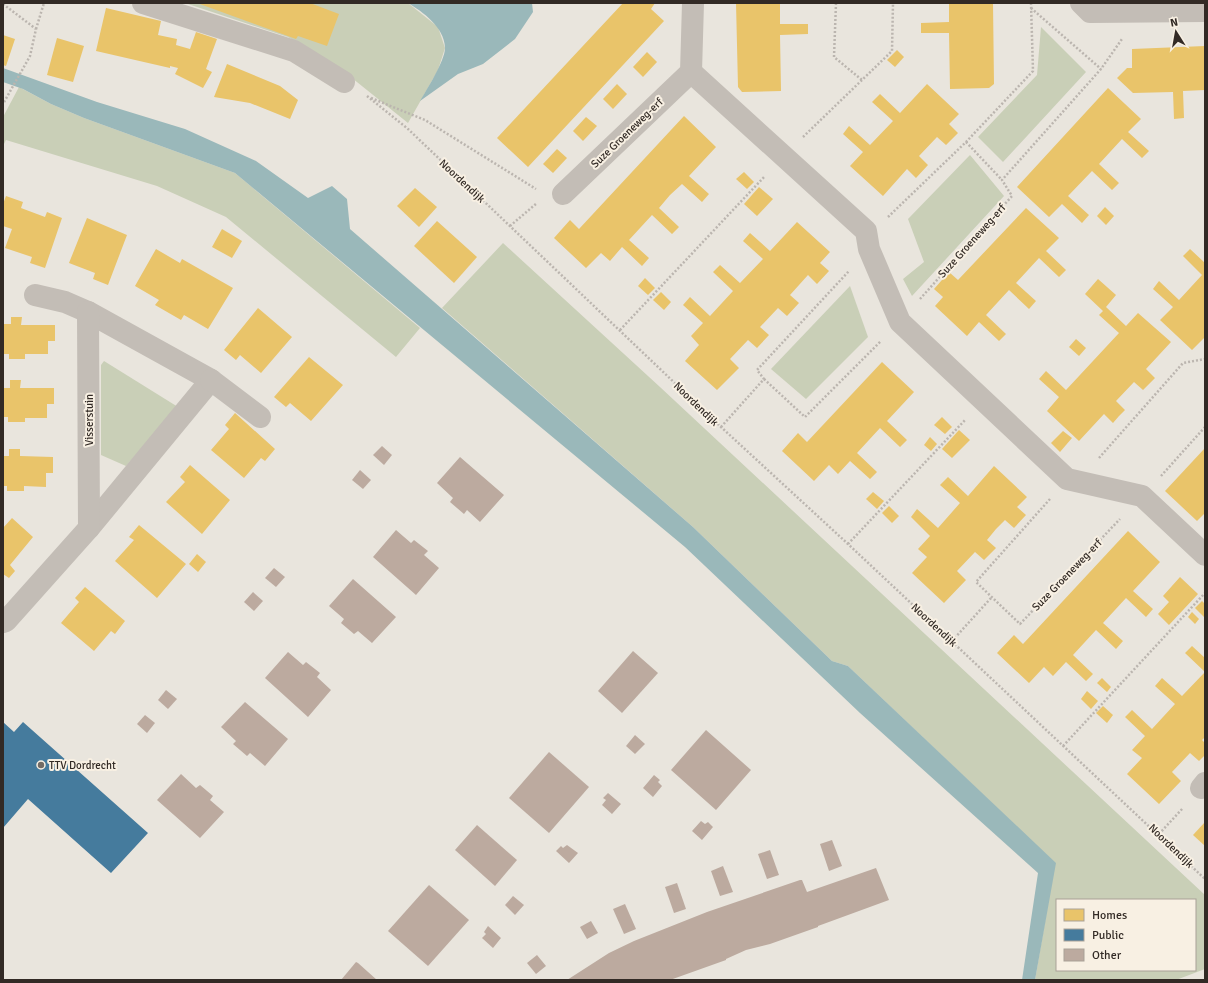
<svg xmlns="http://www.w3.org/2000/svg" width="1208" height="983" viewBox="0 0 1208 983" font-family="Signika,sans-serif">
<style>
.green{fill:#c9cfb7;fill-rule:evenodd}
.water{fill:#9ab8ba}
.homes{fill:#e9c46a}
.public{fill:#457b9d}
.building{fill:#bcaa9f}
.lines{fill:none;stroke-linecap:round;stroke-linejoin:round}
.path{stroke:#bbb5af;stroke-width:2.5;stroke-dasharray:2 2;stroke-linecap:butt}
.minor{stroke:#c3bdb6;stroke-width:22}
.poi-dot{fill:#726b65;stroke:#f8f0e3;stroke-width:1.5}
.labels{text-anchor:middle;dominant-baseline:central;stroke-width:4;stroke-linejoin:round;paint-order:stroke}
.street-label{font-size:11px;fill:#322a25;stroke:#f8f0e3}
.poi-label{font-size:11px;fill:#322a25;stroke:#f8f0e3;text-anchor:start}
</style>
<rect width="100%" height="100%" fill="#e9e5dd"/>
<g class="green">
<polygon points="185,3 408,3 438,27 445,48 438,70 408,123 337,66 288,37"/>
<polygon points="1041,27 1086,72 1003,162 978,137 1037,75"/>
<polygon points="19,87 51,104 84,118 235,173 420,328 396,357 226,217 157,186 6,140 3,146 3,117"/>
<polygon points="970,155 1004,196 912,296 903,279 924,262 908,219"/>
<path d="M 503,243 L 660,387 L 1205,895 L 1205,969 L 1176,980 L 1035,980 L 1055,863 L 848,666 L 832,661 L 693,527 L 442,308 ZM 1057,900 L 1195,900 L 1195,970 L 1057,970 Z"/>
<polygon points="850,286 868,337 806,399 771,369"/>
<polygon points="104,361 178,407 126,466 101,455 101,365"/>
</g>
<g class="water">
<path d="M 408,3 L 532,3 L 533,12 L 515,39 L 483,64 L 458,74 L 420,101 C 427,89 446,59 445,47 C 444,27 423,12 408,3 Z"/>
<polygon points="3,68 97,102 185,129 256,161 308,198 332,186 347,199 350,229 693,527 832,661 848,666 1056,863 1035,980 1022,980 1038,873 860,713 685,547 235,173 84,118 51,104 23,89 3,82"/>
</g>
<g class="homes">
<polygon points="197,3 310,3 339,14 327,46 298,36 296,39"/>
<polygon points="623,3 655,3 651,9 664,21 528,167 497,138"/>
<polygon points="736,3 780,3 780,24 808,24 808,34 780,35 781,91 742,92 738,87"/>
<polygon points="949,3 993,3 994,84 989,88 950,89 949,33 921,33 921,23 949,22"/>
<polygon points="106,8 161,21 158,35 177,39 176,45 190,49 196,32 217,39 206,69 212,72 203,88 175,74 178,68 170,66 170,68 96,51"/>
<polygon points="3,35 15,39 6,66 3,65"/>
<polygon points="57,38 84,46 73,82 47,75"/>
<polygon points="1205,46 1205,90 1183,91 1184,118 1174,119 1173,92 1133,93 1117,78 1127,68 1132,68 1132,49"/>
<polygon points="897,50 904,57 895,67 887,60"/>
<polygon points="647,52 657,62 643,77 633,67"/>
<polygon points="227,64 280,86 298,100 290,119 250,103 214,97"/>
<polygon points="617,84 627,94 613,109 603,99"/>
<polygon points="927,84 959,114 949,124 958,133 946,145 937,137 919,156 928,165 916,178 907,169 883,196 850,166 863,152 843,134 849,126 870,145 893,121 872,102 880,94 900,113"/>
<polygon points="1108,88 1141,119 1128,132 1149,151 1142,158 1122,139 1099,164 1119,183 1112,190 1092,171 1068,196 1089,215 1082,223 1062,204 1049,217 1017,187"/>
<polygon points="684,116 716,147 689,176 709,194 702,202 682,184 670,195 659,208 679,227 672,234 652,215 629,240 649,258 642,266 622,247 610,261 601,253 586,268 554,238 570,220 579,229"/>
<polygon points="586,117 597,126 583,141 573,131"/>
<polygon points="557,149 567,158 553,173 543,164"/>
<polygon points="744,172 754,182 747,189 736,179"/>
<polygon points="759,187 773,199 757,216 744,204"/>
<polygon points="415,188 437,207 419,227 397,206"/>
<polygon points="6,196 23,202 21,208 45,217 47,212 62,218 45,268 30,263 32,257 5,248 12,229 3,226 3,204"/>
<polygon points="1105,207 1114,216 1106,225 1097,216"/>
<polygon points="1026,208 1059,238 1046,251 1066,270 1059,277 1039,258 1016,283 1036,301 1029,309 1009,290 986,315 1006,334 999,341 979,322 967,336 935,306 943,297 934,289 949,272 958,280"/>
<polygon points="87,218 127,235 108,285 93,279 95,273 69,263"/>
<polygon points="437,221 477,257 454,283 414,246"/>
<polygon points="797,222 830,252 820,263 829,271 817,284 808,275 790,295 799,303 787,316 778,308 760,327 769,335 757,348 748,340 730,359 739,368 717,390 685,361 699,345 691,336 703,323 683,305 690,297 710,316 733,291 713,272 720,265 740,283 763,259 743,241 750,233 770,251"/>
<polygon points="222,229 242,241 232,258 212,247"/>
<polygon points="156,249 180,263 182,259 233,288 208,329 184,315 181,320 155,305 159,300 135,286"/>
<polygon points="1190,249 1205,263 1205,337 1192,350 1160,320 1173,307 1153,289 1159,281 1179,300 1202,275 1183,256"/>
<polygon points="645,278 655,288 648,295 638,286"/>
<polygon points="1098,279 1116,295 1106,307 1126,326 1138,313 1171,342 1146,369 1155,378 1143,390 1134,382 1116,401 1125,410 1119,416 1113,423 1104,414 1079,441 1047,411 1059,397 1039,379 1046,371 1066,390 1119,333 1099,315 1103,311 1085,294"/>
<polygon points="661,292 671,302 664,310 653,300"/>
<polygon points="258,308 292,337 261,373 240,355 236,360 224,350"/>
<polygon points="11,317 22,317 21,325 55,325 55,341 48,341 48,354 25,354 25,359 9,359 9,354 3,354 3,324 11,324"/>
<polygon points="1076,339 1086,348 1079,356 1069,347"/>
<polygon points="309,357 343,385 311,421 290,403 286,407 274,397"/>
<polygon points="882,362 914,392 887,421 907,440 900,447 880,428 857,453 877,472 870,479 850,461 838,474 829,465 814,481 782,451 798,433 807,442"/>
<polygon points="10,380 21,380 20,388 54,388 54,404 47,404 47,418 25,418 25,422 8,422 8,417 3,417 3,388 10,388"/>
<polygon points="235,413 275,449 265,461 261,458 244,478 211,450 229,429 225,425"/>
<polygon points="942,417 952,427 945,434 934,425"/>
<polygon points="959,430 970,440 952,458 942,449"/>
<polygon points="1063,431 1072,438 1060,452 1051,443"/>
<polygon points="930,437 937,444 931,451 924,445"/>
<polygon points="1205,448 1205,513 1197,521 1165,491"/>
<polygon points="9,449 20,449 20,456 53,457 53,473 46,473 46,487 24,486 24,491 7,491 7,486 3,486 3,456 9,456"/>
<polygon points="190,465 230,500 202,534 166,502 185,482 180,477"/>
<polygon points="994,466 1027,497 1017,507 1026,515 1014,528 1005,520 996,529 987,540 996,548 984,560 975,552 957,571 966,580 944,603 912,573 927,557 918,549 930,536 911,517 917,509 938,528 960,503 940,485 948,477 968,496"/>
<polygon points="873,492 884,501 877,509 866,499"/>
<polygon points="889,506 899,516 892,523 882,513"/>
<polygon points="12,518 33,537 10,565 15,571 9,578 3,574 3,528"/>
<polygon points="139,525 186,564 157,598 115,561 134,540 129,537"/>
<polygon points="1128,531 1160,562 1133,591 1153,609 1146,617 1126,598 1103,623 1123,641 1116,649 1096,630 1073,655 1093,674 1086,681 1066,662 1053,676 1044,667 1029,683 997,653 1014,635 1023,644"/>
<polygon points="197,554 206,562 198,572 189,564"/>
<polygon points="1180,577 1198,594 1169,625 1158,614 1169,602 1163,596"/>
<polygon points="85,587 125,621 115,634 111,631 94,651 61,623 79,602 75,598"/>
<polygon points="1202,601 1205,604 1205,618 1195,608"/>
<polygon points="1192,612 1199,619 1195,624 1188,617"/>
<polygon points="1192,646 1205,658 1205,737 1202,740 1205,743 1205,755 1199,761 1190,753 1172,772 1181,781 1159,804 1127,774 1142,758 1132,750 1145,736 1125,717 1132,710 1152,729 1163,717 1175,704 1155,686 1162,678 1182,696 1205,672 1185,653"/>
<polygon points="1102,678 1111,687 1107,692 1097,683"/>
<polygon points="1087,691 1098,701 1091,709 1081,699"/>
<polygon points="1103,706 1113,715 1107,723 1096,713"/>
<polygon points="1205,822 1205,846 1193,835"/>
</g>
<polygon class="public" points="3,722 14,732 23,722 148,833 111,873 28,799 3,828"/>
<g class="building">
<polygon points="382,446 392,455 384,465 373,455"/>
<polygon points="460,457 504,495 480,522 467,510 464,514 450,502 453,498 437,483"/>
<polygon points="360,470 371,480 363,489 352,480"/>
<polygon points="396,530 411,543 414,540 428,551 424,555 439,568 416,595 373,557"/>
<polygon points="274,568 285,577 276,587 265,578"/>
<polygon points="353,579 396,617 372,643 358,631 354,634 341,623 344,619 329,606"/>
<polygon points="253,592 263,601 254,611 244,602"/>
<polygon points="633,651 658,673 622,713 598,691"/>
<polygon points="288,652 303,665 306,662 320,673 317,677 331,690 308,717 265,678"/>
<polygon points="166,690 177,699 168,709 158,700"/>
<polygon points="245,702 288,739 265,766 250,753 247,756 233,744 236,741 221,727"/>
<polygon points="145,715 155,723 147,733 137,724"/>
<polygon points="706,730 751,770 716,810 671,770"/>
<polygon points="635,735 645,744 635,754 626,746"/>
<polygon points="549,752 589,787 549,833 509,798"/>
<polygon points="181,774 196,788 200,785 213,796 210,800 224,812 200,838 157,800"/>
<polygon points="654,775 660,780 658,782 662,786 653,797 643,788"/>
<polygon points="608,793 621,804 612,814 602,805 606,800 603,798"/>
<polygon points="701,821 705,824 708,822 713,827 702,840 692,831"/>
<polygon points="477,825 517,860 495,886 455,850"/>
<polygon points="832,840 842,866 829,871 820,844"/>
<polygon points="567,845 578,853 569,863 556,851 561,846 563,848"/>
<polygon points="770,850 779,875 767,879 758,854"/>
<polygon points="723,866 733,892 720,896 711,871"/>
<polygon points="876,868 889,900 818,926 818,927 770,944 746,950 726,959 726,960 670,980 567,980 609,953 634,941 707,912 800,880 802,880 807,892"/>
<polygon points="677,883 686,909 674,913 665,887"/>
<polygon points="429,885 469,920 428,966 388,931"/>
<polygon points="513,896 524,905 515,915 505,905"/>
<polygon points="625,904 636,929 624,934 613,909"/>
<polygon points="591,921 598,933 587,939 580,927"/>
<polygon points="488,926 501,938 493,948 482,938 486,934 484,932"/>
<polygon points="537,955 546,966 536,974 527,963"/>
<polygon points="356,962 358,963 377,980 341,980"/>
</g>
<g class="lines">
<g class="path">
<polyline points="836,3 834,57 862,80"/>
<polyline points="3,4 36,29 30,56 3,104"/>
<polyline points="1031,8 1101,69"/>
<polyline points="36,29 44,3"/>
<polyline points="367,96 408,129 721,427 848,544 1205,879"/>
<polyline points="371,98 425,120 536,189"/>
<polyline points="803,137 892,51 893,3"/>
<polyline points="966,142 1002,180"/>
<polyline points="888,217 966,142 1033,71 1031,3"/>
<polyline points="510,226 537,203"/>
<polyline points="920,299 1012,196 1002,180 1101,69 1122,39"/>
<polyline points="620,330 765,176"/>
<polyline points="764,379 805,417 881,341"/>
<polyline points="721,427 764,379 757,370 849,271"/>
<polyline points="1099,458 1183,363 1205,359"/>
<polyline points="1161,476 1205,427"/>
<polyline points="1050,499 976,582 1020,624 1120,519"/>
<polyline points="848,544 966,419"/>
<polyline points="952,641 991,598"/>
<polyline points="1063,746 1205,593"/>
<polyline points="1159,834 1183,808"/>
</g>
<g class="minor">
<polyline points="143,3 294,51 344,82"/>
<polyline points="1081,3 1090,12 1205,11"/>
<polyline points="691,72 866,231 869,249 900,322 1067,479 1142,496 1205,555"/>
<polyline points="563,194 691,72 693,3"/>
<polyline points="35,295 65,302 88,312 211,380 89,528"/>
<polyline points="211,380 260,417"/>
<polyline points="3,622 6,621 89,528 88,312"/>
<polyline points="1201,788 1205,783"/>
</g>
</g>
<circle class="poi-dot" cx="41" cy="765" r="4"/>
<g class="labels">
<g class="street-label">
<text transform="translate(627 133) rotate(-44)">Suze Groeneweg-erf</text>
<text transform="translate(462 181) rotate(43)">Noordendijk</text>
<text transform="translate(972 241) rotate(-48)">Suze Groeneweg-erf</text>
<text transform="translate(696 404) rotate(44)">Noordendijk</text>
<text transform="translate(89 420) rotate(-90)">Visserstuin</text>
<text transform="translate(1067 575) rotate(-46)">Suze Groeneweg-erf</text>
<text transform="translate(934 625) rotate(43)">Noordendijk</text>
<text transform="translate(1171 846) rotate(44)">Noordendijk</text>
</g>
<g class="poi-label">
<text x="49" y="765">TTV Dordrecht</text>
</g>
</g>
<rect width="1208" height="983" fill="none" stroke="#322a25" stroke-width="8"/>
<rect x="1056" y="899" width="140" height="72" fill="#f8f0e3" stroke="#a9a197"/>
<rect x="1064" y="909" width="20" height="12" fill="#e9c46a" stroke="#a9a197"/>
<text x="1092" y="919" font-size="12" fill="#322a25">Homes</text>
<rect x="1064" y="929" width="20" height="12" fill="#457b9d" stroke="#a9a197"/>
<text x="1092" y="939" font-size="12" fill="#322a25">Public</text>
<rect x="1064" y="949" width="20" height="12" fill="#bcaa9f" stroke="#a9a197"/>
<text x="1092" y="959" font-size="12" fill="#322a25">Other</text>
<g transform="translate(1176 32) rotate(349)" stroke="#f8f0e3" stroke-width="3" paint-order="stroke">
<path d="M0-3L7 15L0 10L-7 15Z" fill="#322a25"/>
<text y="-6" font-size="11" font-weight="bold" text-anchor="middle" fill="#322a25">N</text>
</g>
</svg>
